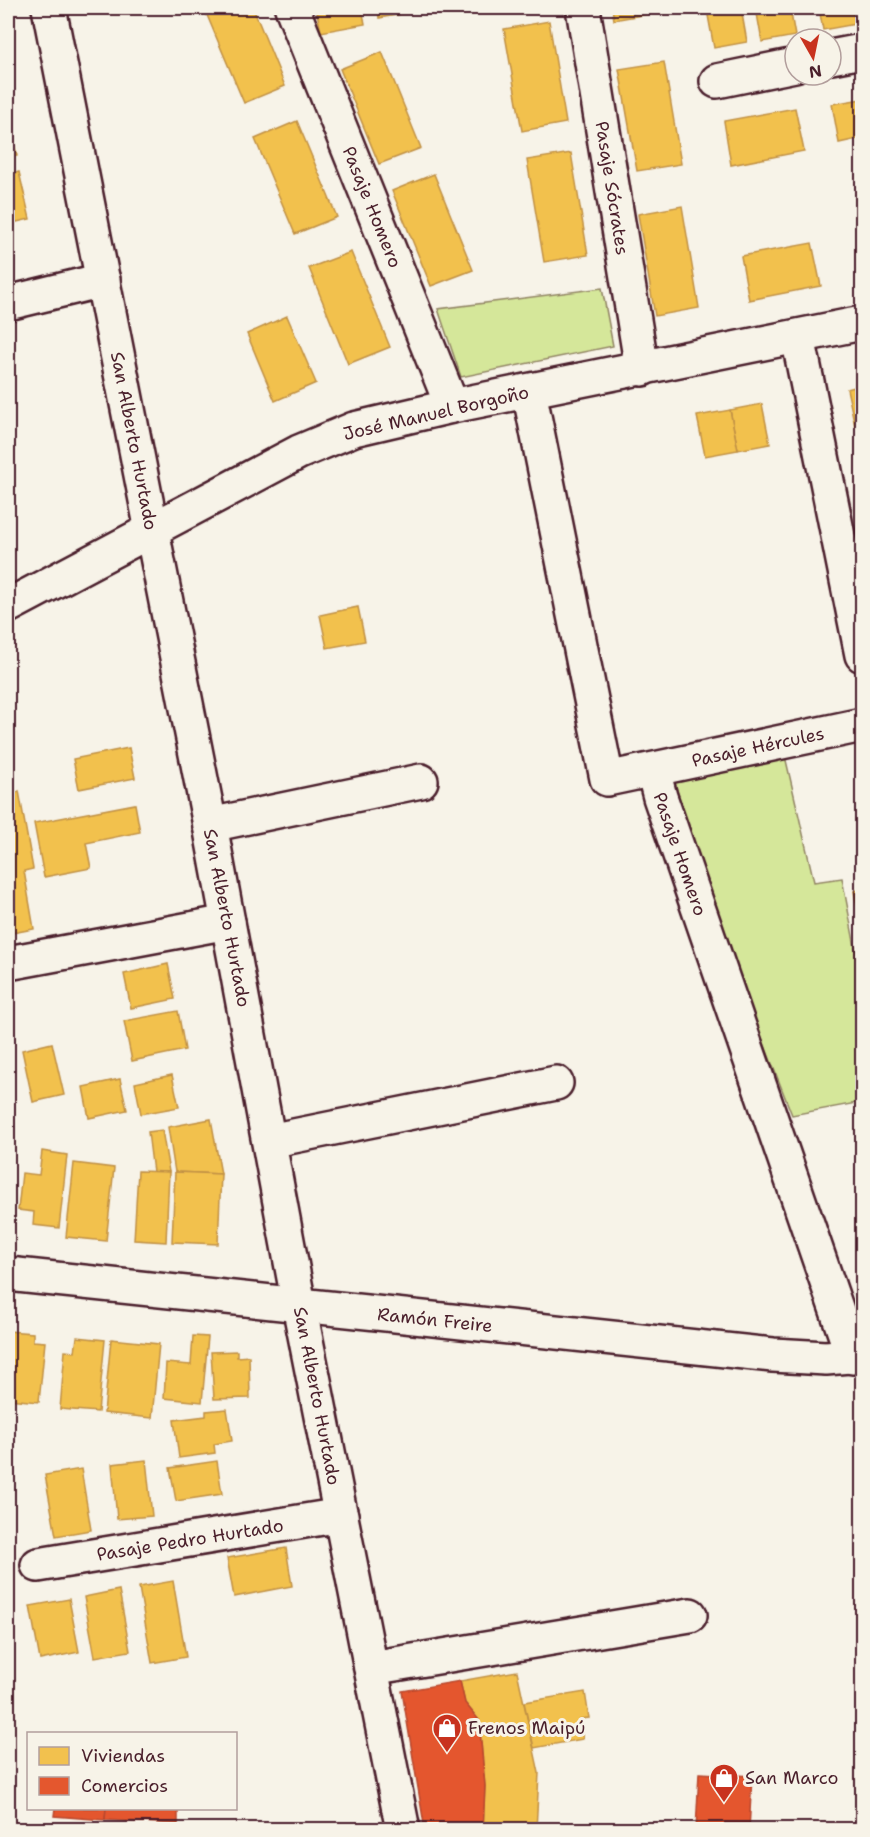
<svg xmlns="http://www.w3.org/2000/svg" width="870" height="1837" viewBox="0 0 870 1837" font-family="'Shantell Sans',sans-serif">
<style>
.green{fill:#d5e79a;stroke:#908362;stroke-width:1.5}
.homes{fill:#f2c14e;stroke:#c09044;stroke-width:1.5}
.shops{fill:#e4572e;stroke:#b6462d;stroke-width:1.5}
.lines{fill:none;stroke-linecap:round;stroke-linejoin:round}
.street-casing{stroke:#4a1f2b;stroke-width:38}
.secondary-casing{stroke:#4a1f2b;stroke-width:38}
.street{stroke:#f7f3e8;stroke-width:33}
.secondary{stroke:#f7f3e8;stroke-width:33}
.labels{text-anchor:middle;dominant-baseline:central;stroke-width:6;stroke-linejoin:round;paint-order:stroke}
.street-label{font-size:18px;fill:#4a1f2b;stroke:#f7f3e8}
.poi-label{font-size:18px;fill:#4a1f2b;stroke:#f7f3e8;text-anchor:start}
</style>
<rect width="100%" height="100%" fill="#f7f3e8"/>
<filter id="ink" filterUnits="userSpaceOnUse"><feTurbulence type="fractalNoise" baseFrequency=".0167" numOctaves="2"/><feDisplacementMap in="SourceGraphic" scale="12" xChannelSelector="R" yChannelSelector="G"/><feConvolveMatrix kernelMatrix="1 2 1 2 8 2 1 2 1" color-interpolation-filters="sRGB"/></filter>
<g filter="url(#ink)">
<g class="green">
<polygon points="602,288 613,346 461,377 438,309"/>
<polygon points="785,756 814,882 842,878 862,984 862,1102 792,1115 717,923 673,777"/>
</g>
<g class="homes">
<polygon points="204,8 253,8 285,86 244,103"/>
<polygon points="316,8 362,8 365,24 321,32"/>
<polygon points="378,8 423,8 423,10 379,18"/>
<polygon points="612,8 658,8 658,12 614,20"/>
<polygon points="717,8 741,8 747,42 714,48 707,10"/>
<polygon points="756,8 790,8 795,36 762,42"/>
<polygon points="819,8 853,8 856,24 823,30"/>
<polygon points="549,21 566,123 522,131 504,29"/>
<polygon points="382,52 421,148 379,164 340,69"/>
<polygon points="664,62 681,164 637,171 619,69"/>
<polygon points="862,99 862,138 839,143 832,104"/>
<polygon points="795,108 804,151 731,165 724,121"/>
<polygon points="8,117 17,156 8,158"/>
<polygon points="297,121 337,217 295,234 255,139"/>
<polygon points="571,153 588,255 544,262 527,160"/>
<polygon points="19,172 30,219 8,224 8,175"/>
<polygon points="434,174 473,270 431,286 392,191"/>
<polygon points="682,206 699,308 655,316 638,214"/>
<polygon points="812,243 821,286 749,300 741,256"/>
<polygon points="351,252 390,347 348,364 309,268"/>
<polygon points="287,316 316,383 275,401 247,334"/>
<polygon points="862,385 862,425 855,426 847,389"/>
<polygon points="762,404 770,444 738,450 730,410"/>
<polygon points="730,410 738,450 705,456 697,416"/>
<polygon points="358,607 365,641 327,648 320,615"/>
<polygon points="129,748 135,778 79,789 73,759"/>
<polygon points="19,791 33,869 24,871 34,929 12,933 8,907 8,798"/>
<polygon points="135,804 140,832 86,843 91,868 44,877 34,823"/>
<polygon points="862,889 862,935 854,891"/>
<polygon points="168,964 175,999 131,1008 124,974"/>
<polygon points="178,1011 185,1050 132,1061 124,1021"/>
<polygon points="52,1043 64,1095 33,1102 22,1050"/>
<polygon points="172,1075 179,1107 141,1114 135,1083"/>
<polygon points="120,1079 127,1110 89,1118 83,1087"/>
<polygon points="211,1119 221,1174 175,1172 168,1127"/>
<polygon points="162,1130 169,1172 153,1172 148,1132"/>
<polygon points="42,1151 67,1155 59,1228 33,1225 34,1212 18,1210 22,1173 39,1175"/>
<polygon points="74,1163 114,1168 106,1241 66,1237"/>
<polygon points="138,1171 169,1172 166,1242 134,1240"/>
<polygon points="175,1172 221,1174 218,1244 172,1242"/>
<polygon points="8,1331 33,1333 33,1341 45,1342 39,1402 8,1399"/>
<polygon points="193,1336 208,1337 202,1402 164,1398 166,1363 191,1365"/>
<polygon points="77,1337 105,1340 98,1412 60,1409 65,1351 75,1352"/>
<polygon points="111,1339 159,1344 152,1418 104,1413"/>
<polygon points="237,1351 237,1357 249,1356 250,1398 214,1399 211,1352"/>
<polygon points="227,1409 232,1441 214,1444 215,1453 179,1458 174,1420 206,1416 206,1411"/>
<polygon points="146,1460 152,1516 117,1519 112,1464"/>
<polygon points="217,1461 222,1494 176,1501 170,1468"/>
<polygon points="81,1469 91,1530 56,1536 45,1475"/>
<polygon points="286,1548 292,1586 234,1597 227,1558"/>
<polygon points="173,1581 186,1657 152,1663 139,1587"/>
<polygon points="119,1590 130,1651 95,1657 84,1597"/>
<polygon points="69,1599 79,1652 40,1660 30,1606"/>
<polygon points="517,1671 539,1773 536,1830 483,1830 485,1786 479,1720 465,1703 460,1681"/>
<polygon points="585,1692 589,1718 580,1719 583,1739 534,1748 524,1702"/>
</g>
<g class="shops">
<polygon points="460,1681 465,1703 479,1720 485,1786 483,1830 425,1830 402,1691"/>
<polygon points="699,1773 752,1776 749,1830 696,1830"/>
<polygon points="55,1808 106,1808 105,1820 54,1816"/>
<polygon points="106,1808 178,1808 178,1824 105,1820"/>
</g>
<g class="lines">
<g class="street-casing">
<g id="street">
<polyline points="292,8 452,406"/>
<polyline points="583,8 642,369"/>
<polyline points="831,57 862,51"/>
<polyline points="717,81 795,65"/>
<polyline points="8,303 103,280"/>
<polyline points="798,337 862,655"/>
<polyline points="529,391 607,779 862,725"/>
<polyline points="653,770 660,797 853,1357"/>
<polyline points="210,825 421,781"/>
<polyline points="8,963 228,922"/>
<polyline points="269,1141 556,1083"/>
<polyline points="8,1274 773,1355 826,1358 862,1355"/>
<polyline points="38,1565 341,1515"/>
<polyline points="371,1668 690,1615"/>
</g>
</g>
<g class="secondary-casing">
<g id="secondary">
<polyline points="49,8 210,825 299,1305 403,1830"/>
<polyline points="8,606 299,452 354,429 452,406 862,323"/>
</g>
</g>
<use href="#street" class="street"/>
<use href="#secondary" class="secondary"/>
</g>
</g>
<defs>
<g id="shop-pin" transform="scale(1.5)"><path d="M0 17L-7.5 6A9.5 9.5 0 1 1 7.5 6Z" fill="#c8321e" stroke="#f7f3e8"/><path d="M-5-2.5h2.3a2.7 3.5 0 0 1 5.4 0H5L5.5 6h-11ZM-1.5-2.5h3a1.5 2.3 0 0 0-3 0Z" fill="#fff"/></g>
</defs>
<g fill-rule="evenodd">
<use href="#shop-pin" x="447" y="1728"/>
<use href="#shop-pin" x="724" y="1778"/>
</g>
<g class="labels">
<g class="street-label">
<text transform="translate(612 188) rotate(81)">Pasaje Sócrates</text>
<text transform="translate(372 207) rotate(68)">Pasaje Homero</text>
<text transform="translate(436 413) rotate(-13)">José Manuel Borgoño</text>
<text transform="translate(134 441) rotate(79)">San Alberto Hurtado</text>
<text transform="translate(758 747) rotate(-12)">Pasaje Hércules</text>
<text transform="translate(680 854) rotate(71)">Pasaje Homero</text>
<text transform="translate(227 918) rotate(79)">San Alberto Hurtado</text>
<text transform="translate(435 1320) rotate(6)">Ramón Freire</text>
<text transform="translate(317 1396) rotate(79)">San Alberto Hurtado</text>
<text transform="translate(190 1540) rotate(-9)">Pasaje Pedro Hurtado</text>
</g>
<g class="poi-label">
<text x="468" y="1728">Frenos Maipú</text>
<text x="745" y="1778">San Marco</text>
</g>
</g>
<rect width="870" height="1837" fill="none" stroke="#f7f3e8" stroke-width="30"/>
<rect x="15" y="15" width="840" height="1807" fill="none" stroke="#4a1f2b" stroke-width="2" filter="url(#ink)"/>
<rect x="27" y="1732" width="210" height="78" fill="#f7f3e8" stroke="#b29e9c" stroke-width="1.5"/>
<rect x="39" y="1747" width="30" height="18" fill="#f2c14e" stroke="#b29e9c" stroke-width="1.5"/>
<text x="81" y="1762" font-size="18" fill="#4a1f2b">Viviendas</text>
<rect x="39" y="1777" width="30" height="18" fill="#e4572e" stroke="#b29e9c" stroke-width="1.5"/>
<text x="81" y="1792" font-size="18" fill="#4a1f2b">Comercios</text>
<g transform="translate(813 57) rotate(171)"><circle r="28" fill="#f7f3e8" stroke="#b29e9c" stroke-width="1.5"/>
<path d="M0-4.5L10 22L0 15L-10 22Z" fill="#c8321e"/>
<text y="-9" font-size="16" font-weight="bold" text-anchor="middle" fill="#4a1f2b">N</text>
</g>
</svg>
